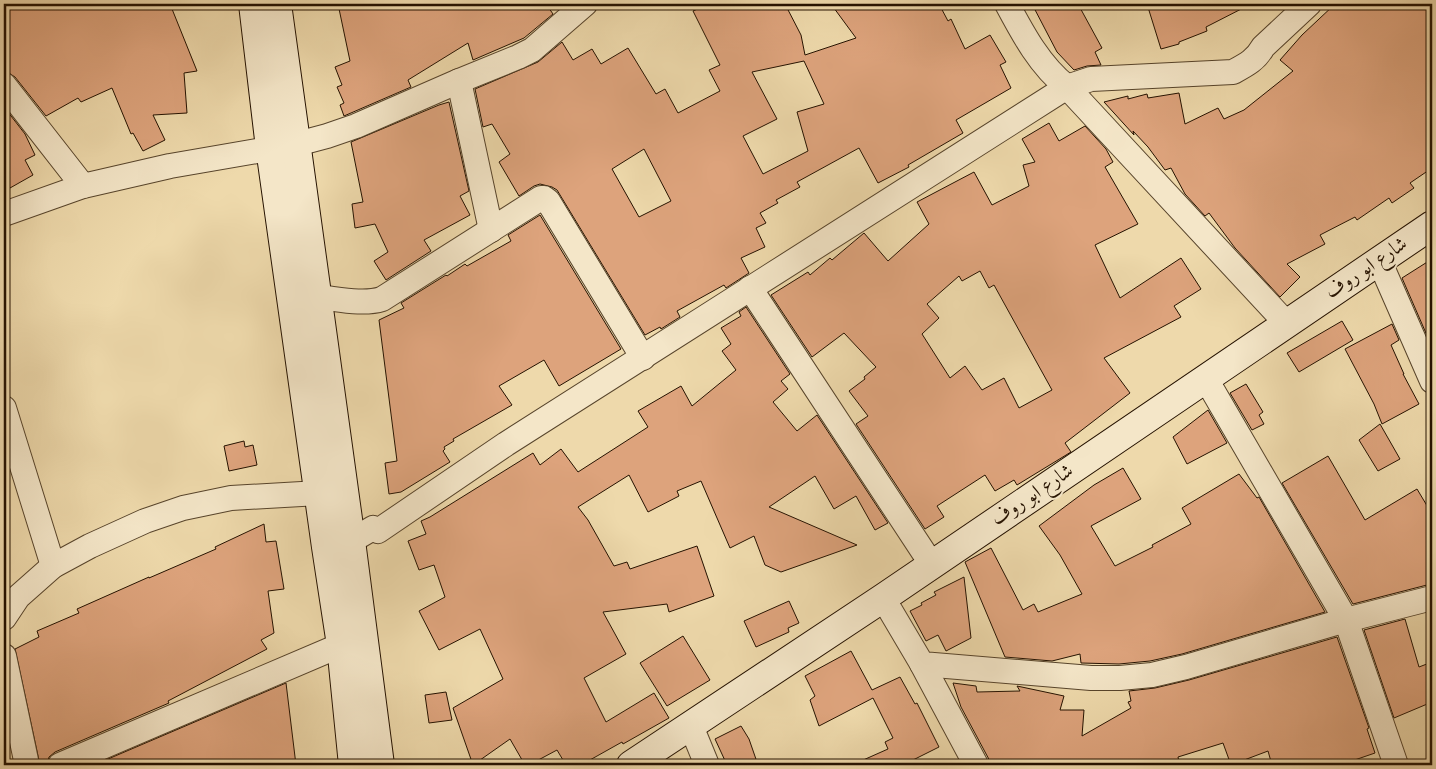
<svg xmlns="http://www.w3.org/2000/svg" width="1436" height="769" viewBox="0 0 1436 769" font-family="'Sorts Mill Goudy',Amiri,serif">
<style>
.building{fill:#dda37c;stroke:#251200;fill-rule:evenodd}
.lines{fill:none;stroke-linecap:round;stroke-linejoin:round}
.street-casing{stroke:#57442b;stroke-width:26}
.secondary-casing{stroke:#251200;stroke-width:30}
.street{stroke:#f4e6c8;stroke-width:24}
.secondary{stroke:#f4e6c8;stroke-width:28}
.labels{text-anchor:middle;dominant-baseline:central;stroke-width:4;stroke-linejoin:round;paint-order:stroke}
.street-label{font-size:20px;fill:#251200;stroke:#f4e6c8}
</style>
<rect width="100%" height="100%" fill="#eed9ab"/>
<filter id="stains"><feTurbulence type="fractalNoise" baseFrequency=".004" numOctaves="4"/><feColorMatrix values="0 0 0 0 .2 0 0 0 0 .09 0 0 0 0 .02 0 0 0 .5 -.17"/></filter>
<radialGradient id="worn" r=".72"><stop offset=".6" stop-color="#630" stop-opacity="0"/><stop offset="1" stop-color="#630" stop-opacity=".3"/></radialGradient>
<g class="building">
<polygon points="4,4 170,4 197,71 184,73 187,113 153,115 165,140 143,151 133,133 131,134 112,88 81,102 78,98 46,116 15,77 7,72 4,66"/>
<polygon points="338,4 546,4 553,14 524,38 473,60 468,43 408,80 411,87 344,116 340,105 344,103 337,87 342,85 335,67 350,61"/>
<path d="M 709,4 L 785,4 L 801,35 L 805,55 L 856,38 L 831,4 L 939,4 L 948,21 L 951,19 L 965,49 L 990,35 L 1006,62 L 1000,65 L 1011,88 L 956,120 L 963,133 L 908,165 L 909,167 L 878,183 L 859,148 L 797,182 L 800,187 L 776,200 L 778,203 L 760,213 L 766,223 L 756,228 L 765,247 L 741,258 L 749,273 L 726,288 L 724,285 L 677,311 L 680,317 L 661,329 L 660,327 L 645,335 L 557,190 L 552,187 L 540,184 L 534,186 L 519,196 L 499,162 L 510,154 L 492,124 L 483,127 L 475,89 L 538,62 L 562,42 L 573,60 L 592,49 L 601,64 L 628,48 L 656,94 L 665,89 L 678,113 L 720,91 L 709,70 L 720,65 L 693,11 ZM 804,61 L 824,104 L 797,112 L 808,151 L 763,174 L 743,136 L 777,119 L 752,72 ZM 644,149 L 671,201 L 639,217 L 612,169 Z"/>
<polygon points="1032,4 1078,4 1102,48 1095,52 1101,65 1087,66 1074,70 1057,52"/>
<polygon points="1147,4 1251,4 1206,27 1207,31 1179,42 1179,44 1161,49"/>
<polygon points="1335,4 1426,4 1432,17 1432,168 1410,183 1414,188 1392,203 1389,198 1357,220 1355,217 1320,235 1325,244 1287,264 1300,277 1280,297 1235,248 1209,213 1205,216 1185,194 1171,168 1165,170 1148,147 1133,131 1134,135 1104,102 1128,96 1128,99 1147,94 1148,98 1179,93 1185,124 1218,108 1224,119 1244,110 1293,71 1280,60 1302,35"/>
<polygon points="449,102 469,191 460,196 470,215 424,240 431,251 386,280 374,261 388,252 375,224 355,228 352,204 363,202 351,142 439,105"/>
<polygon points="4,107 25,134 35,155 25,160 33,175 10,188 4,175"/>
<path d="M 1049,123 L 1059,141 L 1085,126 L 1106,149 L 1113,162 L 1105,167 L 1138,224 L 1095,245 L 1120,298 L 1181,258 L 1201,289 L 1174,306 L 1181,317 L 1104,358 L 1130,393 L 1065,443 L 1071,452 L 1017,485 L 1014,480 L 995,491 L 985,475 L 937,506 L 944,517 L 925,529 L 856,424 L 868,416 L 849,391 L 865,379 L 864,377 L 876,367 L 844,333 L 812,357 L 771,295 L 808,272 L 810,275 L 830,258 L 832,260 L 864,233 L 888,261 L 929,224 L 917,202 L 974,172 L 992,205 L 1029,186 L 1023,165 L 1035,162 L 1022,139 ZM 980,271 L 989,288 L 994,285 L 1052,390 L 1019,408 L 1004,378 L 982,390 L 965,366 L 950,378 L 922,334 L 939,318 L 927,304 L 959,276 L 962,281 Z"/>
<polygon points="540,215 621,349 559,386 544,360 499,386 512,405 453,439 454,441 444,447 445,449 443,451 450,462 401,492 389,494 385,463 397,461 379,320 404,308 401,303 446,275 447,276 465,264 467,266 511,241 508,235"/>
<polygon points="1432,259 1432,347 1402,278"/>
<polygon points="746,307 790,374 781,381 788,389 773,402 797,431 817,415 888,523 875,530 856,496 834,509 815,476 769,507 857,545 781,572 765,565 754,536 730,548 701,481 677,491 679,496 648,512 629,475 578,507 588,520 614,566 627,562 630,569 697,546 714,596 669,612 667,604 603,612 626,654 584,678 606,722 654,693 669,718 623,744 622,742 581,765 566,765 557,750 529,765 525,765 510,739 473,765 453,708 503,679 480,629 439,650 419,611 445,597 434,565 419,570 408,541 426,534 421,521 430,517 533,453 540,465 561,449 578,472 648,427 638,411 681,386 692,406 736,370 722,351 731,344 721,328 741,316 739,312"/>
<polygon points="1342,321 1353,340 1299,372 1287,353"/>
<polygon points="1392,324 1399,340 1391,345 1404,374 1403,374 1419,404 1382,424 1374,404 1345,349"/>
<polygon points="1246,384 1263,412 1259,415 1264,424 1252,430 1230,393"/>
<polygon points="1208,410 1227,443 1187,464 1173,437"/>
<polygon points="1380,424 1400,459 1378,471 1359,440"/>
<polygon points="244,441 245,447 253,445 257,465 229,471 224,446"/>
<polygon points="1328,456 1365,520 1417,489 1432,514 1432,582 1427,584 1427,585 1353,604 1282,483"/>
<polygon points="1123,468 1141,499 1091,526 1115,566 1153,547 1152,545 1191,524 1182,508 1239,474 1257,498 1259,497 1325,612 1182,654 1150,661 1119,664 1081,663 1080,654 1052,661 1005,657 965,562 991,548 1023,610 1034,604 1038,612 1082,594 1060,555 1039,526 1094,485"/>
<polygon points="264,524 266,542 276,541 284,589 268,591 274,633 261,640 267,649 168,701 169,703 55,752 49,757 47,765 40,765 15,649 39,637 37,631 79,613 77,609 149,577 149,578 216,549 215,547"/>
<polygon points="964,577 971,638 946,651 938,635 926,641 910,611 922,605 921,603 936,595 934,592"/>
<polygon points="789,601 799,623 788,628 789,632 756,647 744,621"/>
<polygon points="1405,619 1419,667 1432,662 1432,702 1394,718 1364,630"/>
<polygon points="683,636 710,680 667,706 640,663"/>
<polygon points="1337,637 1369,728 1367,729 1375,753 1343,764 1342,760 1326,765 1272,765 1268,751 1231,765 1223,743 1178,757 1179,762 1167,765 992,765 961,707 953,683 976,686 977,692 1020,691 1017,686 1064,696 1060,710 1084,710 1082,736 1131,708 1128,702 1131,701 1129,691 1155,688 1189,680"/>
<polygon points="851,651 872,690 900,677 915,704 917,703 939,747 913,760 914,762 896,765 852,765 888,749 885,742 893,738 873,698 819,726 810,700 815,696 805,676"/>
<polygon points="286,683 296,765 94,765"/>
<polygon points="446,692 452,720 429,723 425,695"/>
<polygon points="741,726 749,739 758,765 727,765 715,739"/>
</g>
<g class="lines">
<g class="street-casing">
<g id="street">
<path d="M 1007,4 C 1023,34 1040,66 1067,87 L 1286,323"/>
<polyline points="459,81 491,230"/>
<polyline points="4,85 83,186"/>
<polyline points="4,214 83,186 170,166 297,144 327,136 356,126 459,81 518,57 532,50 585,4"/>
<polyline points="1379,260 1432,381"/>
<polyline points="750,288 932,565"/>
<path d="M 318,297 C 338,299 363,305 382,299 L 541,198 L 544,198 L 548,201 L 643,358"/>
<polyline points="1206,379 1346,620 1396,765"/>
<polyline points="4,408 53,566"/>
<path d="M 335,545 L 351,541 L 373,528 L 378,531 L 506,444 L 1067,87 L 1091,79 L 1233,72 C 1246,65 1256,60 1263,47 L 1309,4"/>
<polyline points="883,598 922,664 1091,678 1120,678 1152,675 1186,667 1346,620 1432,598"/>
<polyline points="4,618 18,597 53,566 90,546 145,521 183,508 231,498 319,493"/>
<polyline points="4,656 27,765"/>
<polyline points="922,664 976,765"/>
<polyline points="691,726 707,765"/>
<polyline points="60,765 341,645"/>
</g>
</g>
<g class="secondary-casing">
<g id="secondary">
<polyline points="253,4 270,148 326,547 341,645 353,765"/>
<polyline points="277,4 351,541 380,765"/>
<polyline points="631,765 883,598 1432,225"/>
</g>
</g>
<use href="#street" class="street"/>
<use href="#secondary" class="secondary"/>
</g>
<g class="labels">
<g class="street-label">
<text transform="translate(1367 269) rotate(-34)">شارع ابو روف</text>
<text transform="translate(1033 496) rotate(-34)">شارع ابو روف</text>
</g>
</g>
<rect width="1436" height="769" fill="none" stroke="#eed9ab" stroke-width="20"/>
<rect x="5" y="5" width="1426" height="759" fill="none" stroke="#251200" stroke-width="2.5"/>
<rect x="10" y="10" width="1416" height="749" fill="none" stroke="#251200"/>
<rect width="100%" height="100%" filter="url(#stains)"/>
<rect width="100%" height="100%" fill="url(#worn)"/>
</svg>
